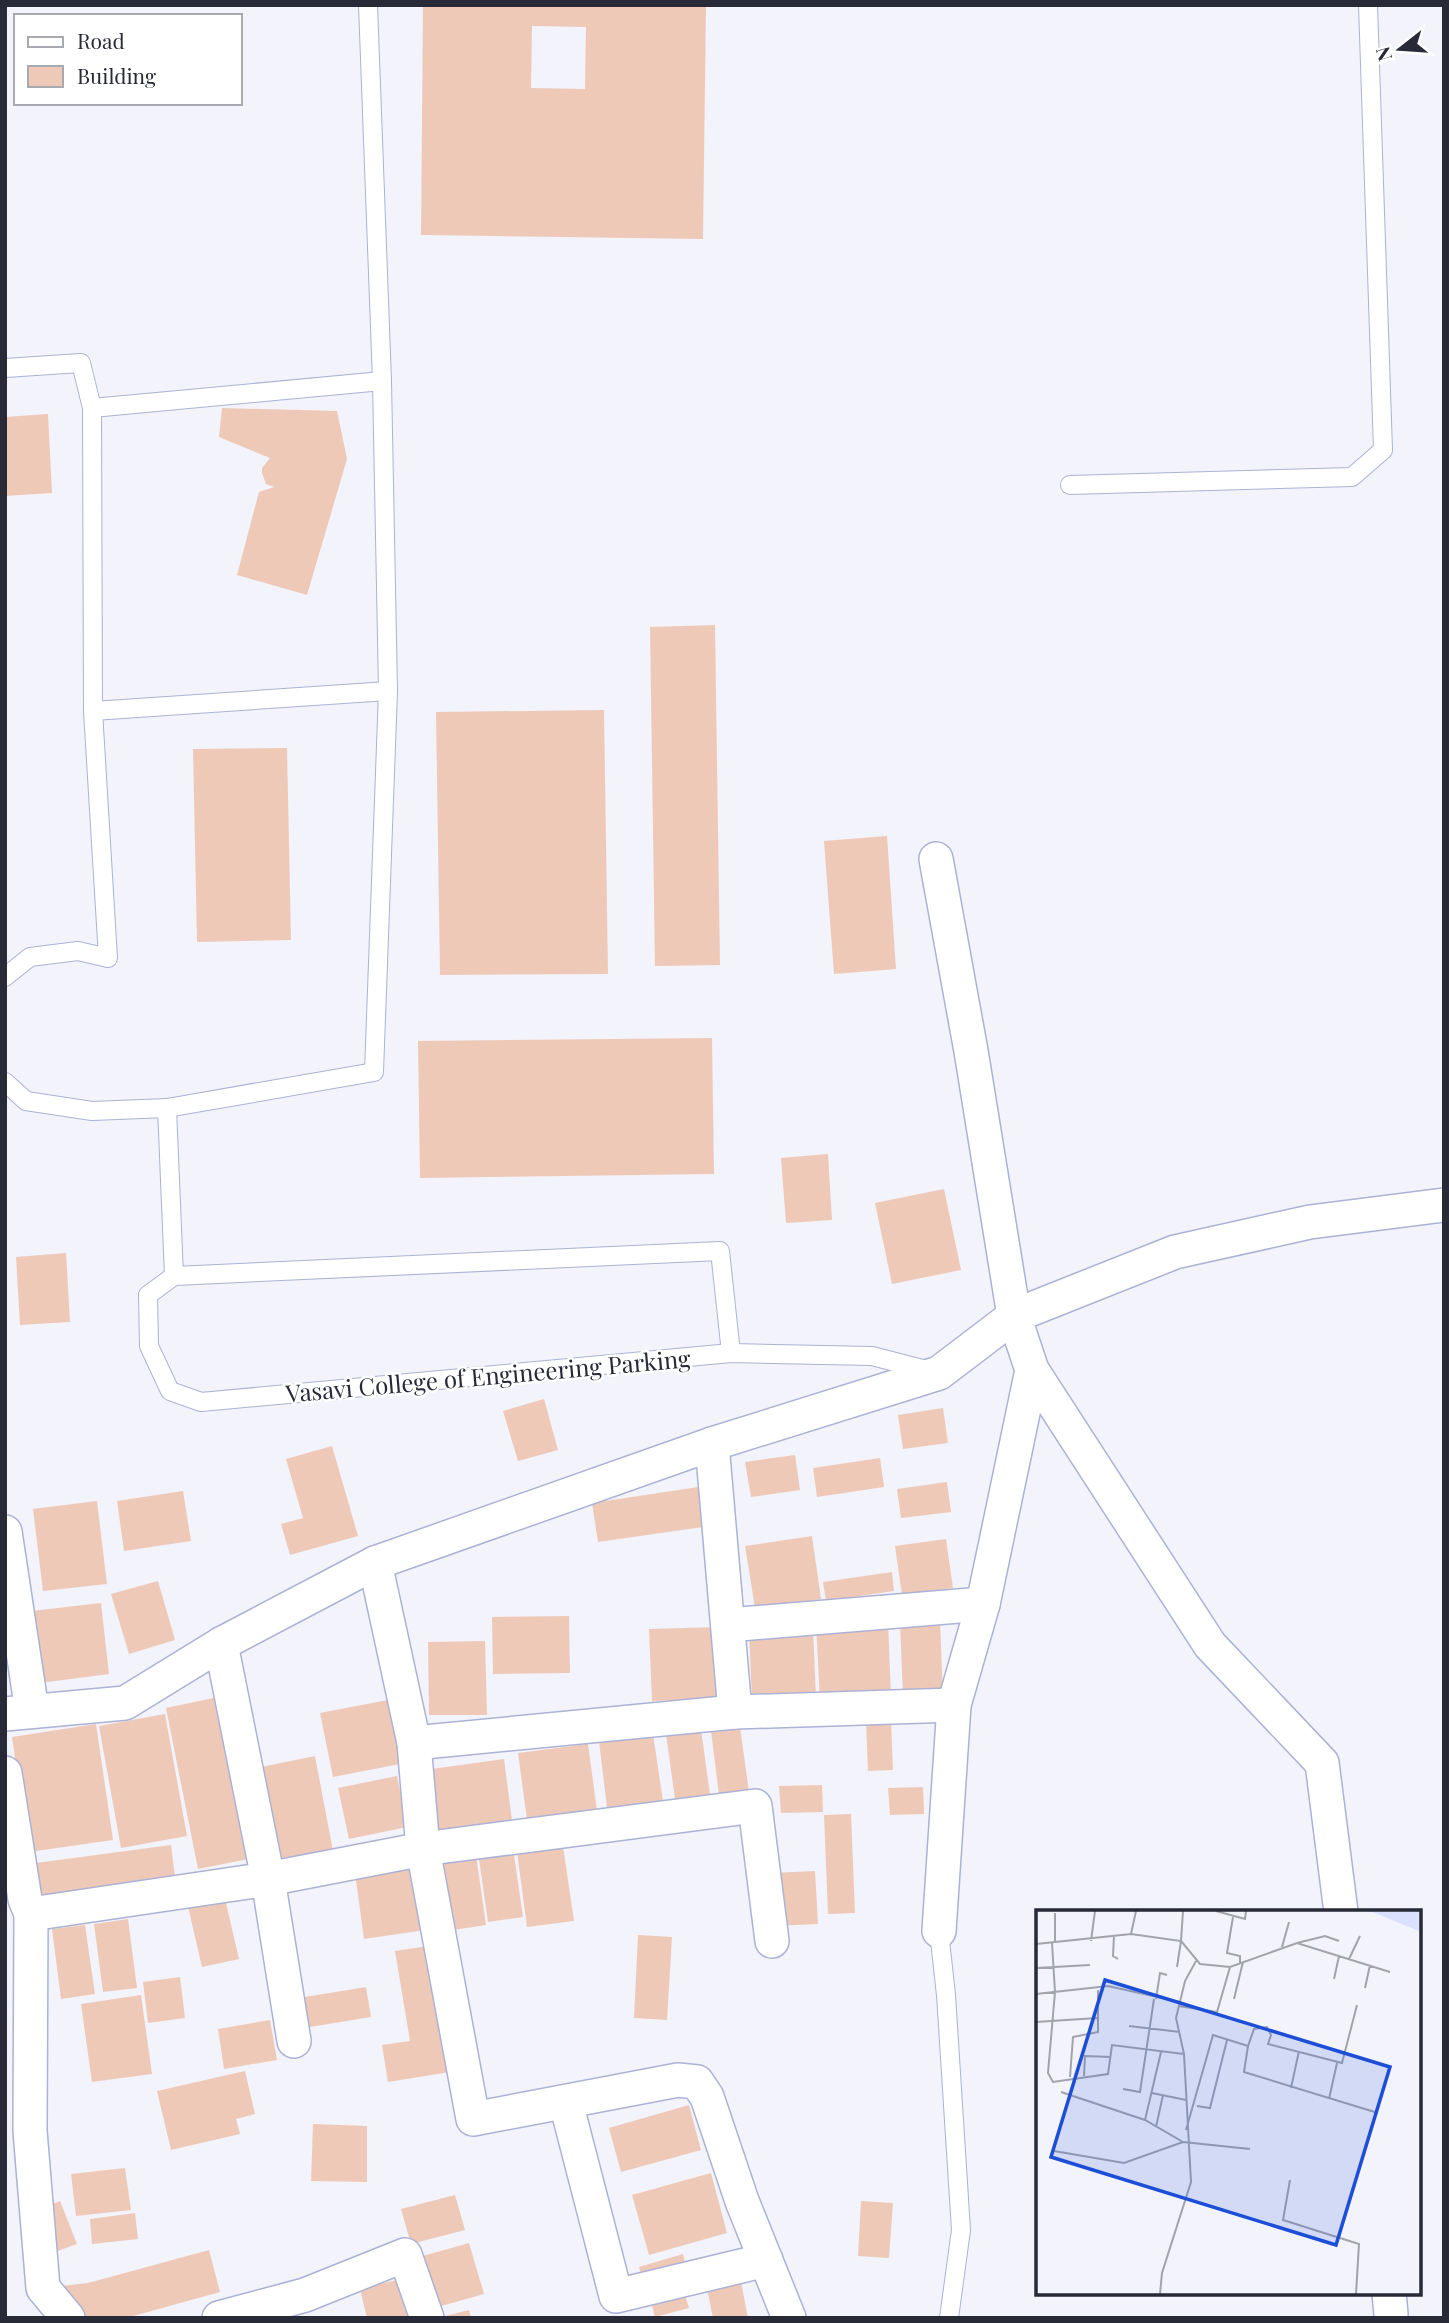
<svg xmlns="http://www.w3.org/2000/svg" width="1449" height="2323" viewBox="0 0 1449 2323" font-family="'Playfair Display',serif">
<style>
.building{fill:#efc9b8;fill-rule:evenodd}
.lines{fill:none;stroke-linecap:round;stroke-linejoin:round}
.lane-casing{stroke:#acb2d4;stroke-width:20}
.street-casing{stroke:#acb2d4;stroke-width:36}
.lane{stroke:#fff;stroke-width:18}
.street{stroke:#fff;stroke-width:33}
.labels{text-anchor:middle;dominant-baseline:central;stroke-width:5;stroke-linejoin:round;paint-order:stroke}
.street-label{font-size:24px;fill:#282a38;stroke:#fff}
.inset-road{fill:none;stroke:#a1a3ad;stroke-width:2}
.view{fill:#1d4ed8;fill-opacity:0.15;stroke:#1d4ed8;stroke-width:3.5}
.inset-edge{fill:none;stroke:#282a38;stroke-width:3.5}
</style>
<rect width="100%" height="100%" fill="#f2f3fb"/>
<g class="building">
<path d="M 423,5 L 706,5 L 703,239 L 421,235 ZM 532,26 L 586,27 L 585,89 L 531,88 Z"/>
<polygon points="222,408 337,411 347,459 307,595 237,575 259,492 274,487 266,484 262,473 262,468 270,458 219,437"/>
<polygon points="48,414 52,493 5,496 5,417"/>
<polygon points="715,625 720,965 655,966 650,627"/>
<polygon points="604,710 608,974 440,975 436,712"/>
<polygon points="287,748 291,940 197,942 193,749"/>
<polygon points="887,836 896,969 834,974 824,841"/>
<polygon points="712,1038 714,1174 420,1178 418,1041"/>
<polygon points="828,1154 832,1220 786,1223 781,1158"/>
<polygon points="944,1189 961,1270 892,1284 875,1203"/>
<polygon points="66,1253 70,1322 20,1325 16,1257"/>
<polygon points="544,1399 558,1450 518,1461 503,1411"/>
<polygon points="943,1408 948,1443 903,1449 898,1415"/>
<polygon points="332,1446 358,1536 290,1555 281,1524 303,1518 286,1459"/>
<polygon points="795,1455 800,1490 751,1497 745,1462"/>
<polygon points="880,1458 884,1487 817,1497 813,1468"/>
<polygon points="947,1482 951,1512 901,1518 897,1489"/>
<polygon points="705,1486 710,1526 598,1542 592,1503"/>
<polygon points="183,1491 191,1541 124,1551 117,1501"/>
<polygon points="97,1501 107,1584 43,1591 33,1509"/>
<polygon points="812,1536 821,1599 755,1608 745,1546"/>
<polygon points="946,1539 953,1588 902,1595 895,1546"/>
<polygon points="892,1572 894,1591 826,1601 823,1582"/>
<polygon points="158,1581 175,1640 129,1654 111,1594"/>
<polygon points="101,1603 109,1674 40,1683 31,1611"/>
<polygon points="569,1616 570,1673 493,1674 492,1617"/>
<polygon points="940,1620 943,1697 903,1698 900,1622"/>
<polygon points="888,1621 891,1697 820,1700 816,1624"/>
<polygon points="721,1627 725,1698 652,1701 649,1629"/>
<polygon points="813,1628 816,1698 752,1701 749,1630"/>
<polygon points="485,1641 487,1715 429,1715 428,1642"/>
<polygon points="228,1695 259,1857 198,1869 166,1708"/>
<polygon points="393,1699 405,1763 333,1777 320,1713"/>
<polygon points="165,1714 187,1836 121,1848 99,1726"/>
<polygon points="891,1721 893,1770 868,1771 866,1722"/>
<polygon points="700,1722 711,1802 676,1806 665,1727"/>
<polygon points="96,1724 113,1840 29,1852 12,1737"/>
<polygon points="740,1727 749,1792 719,1795 711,1731"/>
<polygon points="653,1734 664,1808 608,1816 599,1741"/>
<polygon points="588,1744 598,1818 528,1827 518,1753"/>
<polygon points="315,1756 333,1851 269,1863 251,1769"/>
<polygon points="504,1759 513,1828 433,1838 424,1770"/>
<polygon points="397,1776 407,1827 349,1839 338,1788"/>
<polygon points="822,1785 823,1812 781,1813 779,1786"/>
<polygon points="923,1787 924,1814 890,1815 888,1788"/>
<polygon points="851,1814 855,1913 828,1914 824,1815"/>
<polygon points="171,1845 176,1885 41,1903 36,1863"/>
<polygon points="563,1846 574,1921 527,1927 517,1852"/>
<polygon points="475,1848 486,1925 440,1932 430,1855"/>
<polygon points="513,1848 523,1917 488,1922 478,1852"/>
<polygon points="423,1864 432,1929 364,1939 355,1873"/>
<polygon points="815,1871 818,1924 773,1926 771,1873"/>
<polygon points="223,1890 239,1959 202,1967 186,1898"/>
<polygon points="128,1919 137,1988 103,1992 94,1924"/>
<polygon points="85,1925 95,1994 61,1999 52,1929"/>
<polygon points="638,1935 672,1937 667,2020 634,2018"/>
<polygon points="435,1945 456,2071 388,2082 382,2045 410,2041 395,1951"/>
<polygon points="180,1977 185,2018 148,2023 143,1982"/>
<polygon points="366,1987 371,2017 304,2028 299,1998"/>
<polygon points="141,1995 152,2074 92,2082 81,2004"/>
<polygon points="270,2020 277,2060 224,2069 218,2029"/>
<polygon points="245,2071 255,2114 236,2119 240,2134 171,2150 157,2091"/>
<polygon points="689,2105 701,2150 621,2172 609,2128"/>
<polygon points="313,2124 367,2126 367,2182 311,2181"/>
<polygon points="125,2168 131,2210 76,2216 71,2174"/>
<polygon points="711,2173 727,2233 649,2255 632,2195"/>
<polygon points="455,2195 465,2230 411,2244 401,2209"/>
<polygon points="60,2201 77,2244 55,2252 38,2210"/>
<polygon points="861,2201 893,2203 889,2258 858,2256"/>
<polygon points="135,2213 138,2239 92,2244 90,2219"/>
<polygon points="469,2243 484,2294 427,2310 412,2259"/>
<polygon points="209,2250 220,2292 126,2318 88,2318 43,2288 88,2283"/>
<polygon points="683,2254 687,2271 644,2283 639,2267"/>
<polygon points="409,2277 420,2318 367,2318 360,2289"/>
<polygon points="741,2282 748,2318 713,2318 707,2289"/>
<polygon points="682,2285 689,2308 655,2317 649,2294"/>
<polygon points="469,2310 471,2318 442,2318 442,2317"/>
</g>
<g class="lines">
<g class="lane-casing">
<g id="lane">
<polyline points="5,368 81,363 92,408 93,711 108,958 78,951 30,957 5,977"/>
<polyline points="92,408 382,381"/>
<polyline points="1070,485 1352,477 1383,450 1368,5"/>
<polyline points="93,711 388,691"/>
<polyline points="5,1082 26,1101 92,1111 167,1108 174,1276"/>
<polyline points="167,1108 374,1072 388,691 382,381 368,5"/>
<polyline points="174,1276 148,1295 149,1346 170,1391 201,1402 731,1353 872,1356 930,1371"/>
<polyline points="174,1276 720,1251 731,1353"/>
<polyline points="939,1931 946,1995 961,2230 949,2318"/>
</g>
</g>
<g class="street-casing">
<g id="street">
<polyline points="936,859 971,1051 1014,1316 1032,1370 1210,1645 1322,1763 1341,1912"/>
<polyline points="712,1444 735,1712"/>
<polyline points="5,1532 32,1711"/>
<polyline points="375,1563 414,1743 423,1849 473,2119 678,2080 697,2082 707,2097 742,2201 789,2318"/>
<polyline points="728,1625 983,1604"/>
<polyline points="221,1644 268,1879 294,2041"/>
<polyline points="5,1714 125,1703 221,1644 375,1563 712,1444 939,1373 1014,1316 1175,1252 1310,1222 1444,1205"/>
<polyline points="414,1743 735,1712 954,1705"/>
<polyline points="5,1773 25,1899 31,1914 30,2131 43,2288 68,2318"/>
<polyline points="31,1914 268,1879 423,1849 755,1806 772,1941"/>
<polyline points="939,1931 954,1705 983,1604 1032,1370"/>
<polyline points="566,2103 616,2296 766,2260"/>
<polyline points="1389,2293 1391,2314"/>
<polyline points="219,2318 305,2295 405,2255 427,2318"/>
</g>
</g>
<use href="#lane" class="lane"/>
<use href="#street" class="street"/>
</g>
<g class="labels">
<g class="street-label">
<text transform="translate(488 1375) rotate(-5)">Vasavi College of Engineering Parking</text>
</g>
</g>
<g transform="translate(1036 1910)">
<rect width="385" height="385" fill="#f2f3fb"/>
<path d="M 334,1 L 385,1 L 385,20 L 383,21 Z" fill="#dae0ff"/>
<path class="inset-road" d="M 147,1 L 145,31 L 164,54 L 194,57 L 261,33 L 354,62M 180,1 L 209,9 L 210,1M 19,3 L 19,33M 197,7 L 191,43 L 204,46 L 204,53M 95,24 L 100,1M 78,25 L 77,46 L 82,49M 55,31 L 59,1M 16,33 L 19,82 L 12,163 L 17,172 L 72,164 L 76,135 L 148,144M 261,33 L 289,26 L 303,31M 0,34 L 95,24 L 145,31 L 141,57M 246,37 L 253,12M 313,49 L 324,26M 0,58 L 54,55M 298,69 L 303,46M 329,78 L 334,55M 0,84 L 72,76 L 144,92M 120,89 L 124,63 L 131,65M 198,89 L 207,52M 143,96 L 181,102 L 194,57M 0,112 L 61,108M 93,116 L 144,122M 212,136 L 208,162 L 342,203M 48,166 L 49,146 L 75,147M 34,167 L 37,127 L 62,122 L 62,80M 255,178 L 263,141M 87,179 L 104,182 L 118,89M 25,182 L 109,210 L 147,232M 116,183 L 150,190M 293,189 L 301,153M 161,196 L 174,198 L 191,130M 109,210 L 125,142M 120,217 L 127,185M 150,220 L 177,125 L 212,136 L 218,119 L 231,117 L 235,125 L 232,134 L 306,153 L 321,95M 18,241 L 88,253 L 147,232 L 214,239M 254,270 L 247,310 L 323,334 L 320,384M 124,384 L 126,363 L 155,272 L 148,144 L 140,108 L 149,71 L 160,51"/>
<path class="view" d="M 69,70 L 354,157 L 300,335 L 15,247 Z"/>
<rect width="385" height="385" class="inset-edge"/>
</g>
<rect width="1449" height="2323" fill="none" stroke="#282a38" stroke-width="14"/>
<rect x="14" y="14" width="228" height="91" fill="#ffffff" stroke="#a9aaaf" stroke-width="2"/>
<rect x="28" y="37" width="35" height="10" fill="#ffffff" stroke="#a9aaaf" stroke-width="2"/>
<text x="77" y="49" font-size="21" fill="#282a38">Road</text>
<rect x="28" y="66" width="35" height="21" fill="#efc9b8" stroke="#a9aaaf" stroke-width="2"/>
<text x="77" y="84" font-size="21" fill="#282a38">Building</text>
<g transform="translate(1400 49) rotate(253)" stroke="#ffffff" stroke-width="5" paint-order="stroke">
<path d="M0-5L12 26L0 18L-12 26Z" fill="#282a38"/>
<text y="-10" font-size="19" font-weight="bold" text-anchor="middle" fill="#282a38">N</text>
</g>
</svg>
